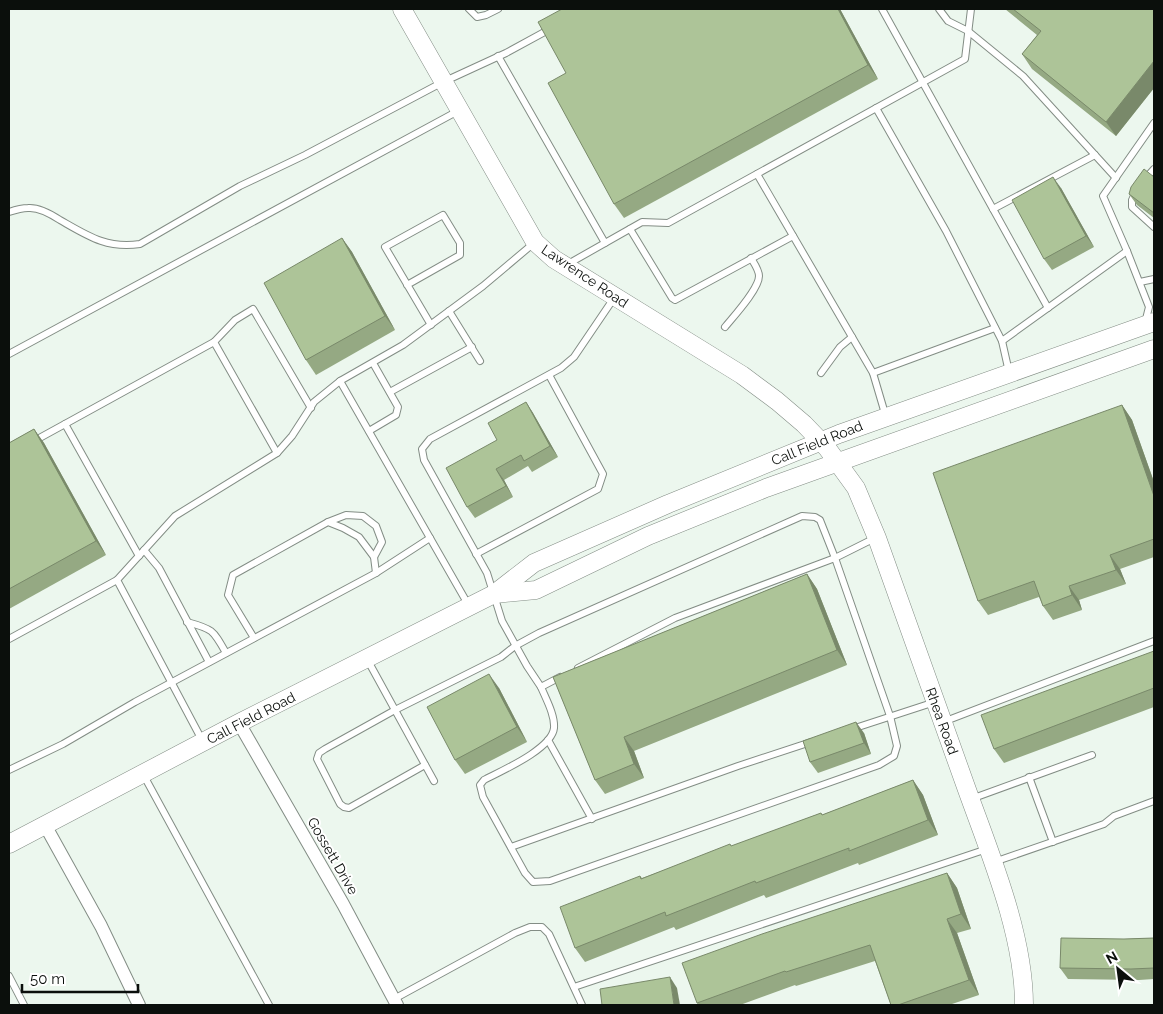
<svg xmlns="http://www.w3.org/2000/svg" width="1163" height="1014" viewBox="0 0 1163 1014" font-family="Raleway,sans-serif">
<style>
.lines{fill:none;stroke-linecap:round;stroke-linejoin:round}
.lane-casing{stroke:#838d85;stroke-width:8}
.street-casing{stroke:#838d85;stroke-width:14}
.secondary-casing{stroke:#838d85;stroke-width:19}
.lane{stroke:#fff;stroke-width:6}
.street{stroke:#fff;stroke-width:12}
.secondary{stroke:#fff;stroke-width:18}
.wall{fill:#95a983}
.shaded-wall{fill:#79896a}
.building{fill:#adc498;stroke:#79896a}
.labels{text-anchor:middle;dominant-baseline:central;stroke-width:4;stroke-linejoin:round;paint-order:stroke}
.street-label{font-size:14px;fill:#0b0f0c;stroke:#fff}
</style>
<rect width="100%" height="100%" fill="#ecf7ee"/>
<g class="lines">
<g class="lane-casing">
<g id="lane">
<polyline points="469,9 477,17 486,15 498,9"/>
<polyline points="882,9 1048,308"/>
<polyline points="939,9 948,21 968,31 1023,76 1116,178"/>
<polyline points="498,56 605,243"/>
<polyline points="876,108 946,231 1002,341 1009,372"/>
<polyline points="757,174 873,373 886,417"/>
<polyline points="1145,179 1154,169"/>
<polyline points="1136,191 1132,200 1132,207 1154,227"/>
<polyline points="993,209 1095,155"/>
<path d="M 9,212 C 15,210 22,208 28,208 C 39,207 51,214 60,220 C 88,236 107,249 140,244 L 240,186 L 305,155 L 443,82 L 506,53 L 550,29"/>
<polyline points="630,229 672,298 675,300 793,236"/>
<polyline points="568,264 642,222 668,223 965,59 971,9"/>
<polyline points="1140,282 1154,279"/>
<polyline points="407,285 460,255 460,243 443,215 385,247 431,325"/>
<polyline points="449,311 480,361"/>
<polyline points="1145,323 1149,307 1127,251 1103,196 1154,123"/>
<path d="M 725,327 C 734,316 759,289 759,276 C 759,270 754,263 751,258"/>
<polyline points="1002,341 1127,251"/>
<polyline points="214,342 235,320 253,309 311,408"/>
<polyline points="9,354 458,111"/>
<polyline points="821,373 840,347 852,337"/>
<polyline points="873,373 995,328"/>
<polyline points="390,392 472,347"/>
<polyline points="65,424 214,342 277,453"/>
<polyline points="369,431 396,415 398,407 373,363"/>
<polyline points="34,441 65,424 139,556"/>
<polyline points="328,522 346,515 363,516 376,526 382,542 374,557"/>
<polyline points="144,550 159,568 209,662"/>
<polyline points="476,554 598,489 603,474 549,375"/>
<polyline points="469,606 340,381 403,345 483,286 534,243"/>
<path d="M 187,622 C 213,629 213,630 226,653"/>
<polyline points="254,638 228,595 233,575 328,522 343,528 359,537 374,557 376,573"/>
<polyline points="9,639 117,580"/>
<polyline points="367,659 434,781"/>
<polyline points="578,668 675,618 835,558 875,538"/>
<polyline points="560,677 541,687 527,666 502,621 487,573 424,460 422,449 430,439 561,368 574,357 614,298"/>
<polyline points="943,722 1154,641"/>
<polyline points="852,729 935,702"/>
<polyline points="202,740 117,580 175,516 277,453 292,436 314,402 340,381"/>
<polyline points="548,740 592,819"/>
<path d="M 425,765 L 349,808 L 344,807 L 340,804 L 317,759 L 319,753 L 325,749 L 395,710 L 501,657 L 515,646 L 539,633 L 802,516 L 815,517 L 820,520 L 835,558 L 890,716 L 897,746 L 894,756 L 879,765 L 550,881 L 533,882 L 525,873 L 483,797 L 480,785 L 484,780 C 501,771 552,749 554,728 C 555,715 546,699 541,687"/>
<polyline points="9,770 63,744 135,702 376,573 430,538"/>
<polyline points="143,774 269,1005"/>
<polyline points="1029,777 1053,842"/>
<polyline points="971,799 1092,755"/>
<polyline points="511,847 738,766 811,742"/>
<polyline points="994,862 1104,824 1114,816 1154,801"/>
<polyline points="9,976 24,1005"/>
<polyline points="574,987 987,849"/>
<polyline points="394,999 515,933 530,927 542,927 549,934 582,1005"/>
</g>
</g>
<g class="street-casing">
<g id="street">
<polyline points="239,723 343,904 397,1005"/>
<polyline points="45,825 101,926 139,1005"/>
</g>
</g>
<g class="secondary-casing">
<g id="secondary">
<path d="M 402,9 L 535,242 L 554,259 L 742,375 L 777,401 L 804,424 L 827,448 L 856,488 L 877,538 C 906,621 936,704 966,787 C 990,854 1024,934 1024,1005"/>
<polyline points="495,594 536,590 648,536 766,488 1154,349"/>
<polyline points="9,844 239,723 494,594 534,563 668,504 839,434 1154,322"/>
</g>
</g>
<use href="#lane" class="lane"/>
<use href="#street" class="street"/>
<use href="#secondary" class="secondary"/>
</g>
<g class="wall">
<polygon points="562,9 840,9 878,79 624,218 614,204 566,73"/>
<polygon points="1005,9 1154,9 1154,88 1116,136 1032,69 1022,54 1037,35"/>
<polygon points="1154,177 1154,218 1137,205 1129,194"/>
<polygon points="1061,188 1094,247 1052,270 1044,259"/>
<polygon points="342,238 352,252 395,330 316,375 306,360"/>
<polygon points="526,402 533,413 558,457 532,472 528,466 504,480 513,497 475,518 467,507"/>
<polygon points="1122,405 1132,420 1154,482 1154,557 1120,569 1126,584 1079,600 1082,610 1053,620 1043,606 1039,597 988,615 978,601"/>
<polygon points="34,429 44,443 106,555 9,609 9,443"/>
<polygon points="807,574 817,589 847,665 634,751 644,778 605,794 595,780 553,677"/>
<polygon points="1154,651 1154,707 1004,763 994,749"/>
<polygon points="499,688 527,742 465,774 455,760"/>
<polygon points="864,733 871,754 818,773 810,762"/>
<polygon points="913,780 923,795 938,835 859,865 858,863 766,898 764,895 676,930 674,927 585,962 575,948 640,876 642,878 732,846 821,813 822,815"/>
<polygon points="947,873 957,888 971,929 957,933 979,995 949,1005 891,1005 875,961 796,986 795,985 740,1005 698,1005 697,1003"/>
<polygon points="1154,938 1154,979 1139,980 1068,979 1060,968 1124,939"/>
</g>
<g class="shaded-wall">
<polygon points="838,9 840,9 878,79 868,65"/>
<polygon points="1154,61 1154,88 1116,136 1106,122"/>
<polygon points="1053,177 1061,188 1094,247 1086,236"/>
<polygon points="342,238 352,252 395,330 385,316"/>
<polygon points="526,402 533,413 558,457 550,446"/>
<polygon points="1122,405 1132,420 1154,482 1154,496"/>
<polygon points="34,429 44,443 106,555 96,541"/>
<polygon points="496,469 504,480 513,497 506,486"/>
<polygon points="1110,555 1120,569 1126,584 1116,570"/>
<polygon points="807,574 817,589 847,665 837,650"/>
<polygon points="1069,586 1079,600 1082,610 1072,595"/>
<polygon points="489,674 499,688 527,742 517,727"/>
<polygon points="856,722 864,733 871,754 864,743"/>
<polygon points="624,737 634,751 644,778 634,764"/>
<polygon points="913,780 923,795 938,835 928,820"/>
<polygon points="947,873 957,888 971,929 961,914"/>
<polygon points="947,919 957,933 979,995 969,980"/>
<polygon points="670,977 677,988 680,1005 674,1005"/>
</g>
<g class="building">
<polygon points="562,9 838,9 868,65 614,204 548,83 566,73 538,22"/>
<polygon points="1013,9 1154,9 1154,61 1106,122 1022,54 1041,31"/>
<polygon points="1144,169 1154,177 1154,213 1129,194 1131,187"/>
<polygon points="1053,177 1086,236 1044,259 1012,200"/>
<polygon points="342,238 385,316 306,360 264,283"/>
<polygon points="526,402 550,446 524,461 521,455 496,469 506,486 467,507 446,468 497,440 488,423"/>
<polygon points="1122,405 1154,496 1154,539 1110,555 1116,570 1069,586 1072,595 1043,606 1034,581 978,601 933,473"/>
<polygon points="34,429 96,541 9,589 9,443"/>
<polygon points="807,574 837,650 624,737 634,764 595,780 553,677"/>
<polygon points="1154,651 1154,688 994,749 981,715"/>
<polygon points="489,674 517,727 455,760 427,707"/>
<polygon points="856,722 864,743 810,762 803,741"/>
<polygon points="913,780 928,820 849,851 849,848 756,883 755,881 666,916 665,912 575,948 560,907 640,876 641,879 730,844 731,846 821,813 822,815"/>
<polygon points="947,873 961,914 947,919 969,980 898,1005 891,1005 870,945 786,972 785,971 697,1003 682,963 762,934"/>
<polygon points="1061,938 1124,939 1154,938 1154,968 1131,969 1060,968"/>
<polygon points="670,977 674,1005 602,1005 600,989"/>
</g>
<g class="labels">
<g class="street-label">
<text transform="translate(585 276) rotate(34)">Lawrence Road</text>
<text transform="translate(817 443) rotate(-22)">Call Field Road</text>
<text transform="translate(251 718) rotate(-27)">Call Field Road</text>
<text transform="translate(942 721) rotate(70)">Rhea Road</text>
<text transform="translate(333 856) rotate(60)">Gossett Drive</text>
</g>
</g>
<rect width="1163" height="1014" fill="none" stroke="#0b0f0c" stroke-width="20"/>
<g transform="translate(1118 969) rotate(331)" stroke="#ffffff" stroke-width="4" paint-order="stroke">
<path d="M0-4L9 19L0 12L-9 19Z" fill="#0b0f0c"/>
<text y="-8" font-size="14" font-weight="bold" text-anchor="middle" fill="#0b0f0c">N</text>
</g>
<path d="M22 984v8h116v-8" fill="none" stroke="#0b0f0c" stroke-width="2.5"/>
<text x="30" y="984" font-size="15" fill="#0b0f0c" stroke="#ffffff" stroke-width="4" paint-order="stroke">50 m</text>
</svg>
